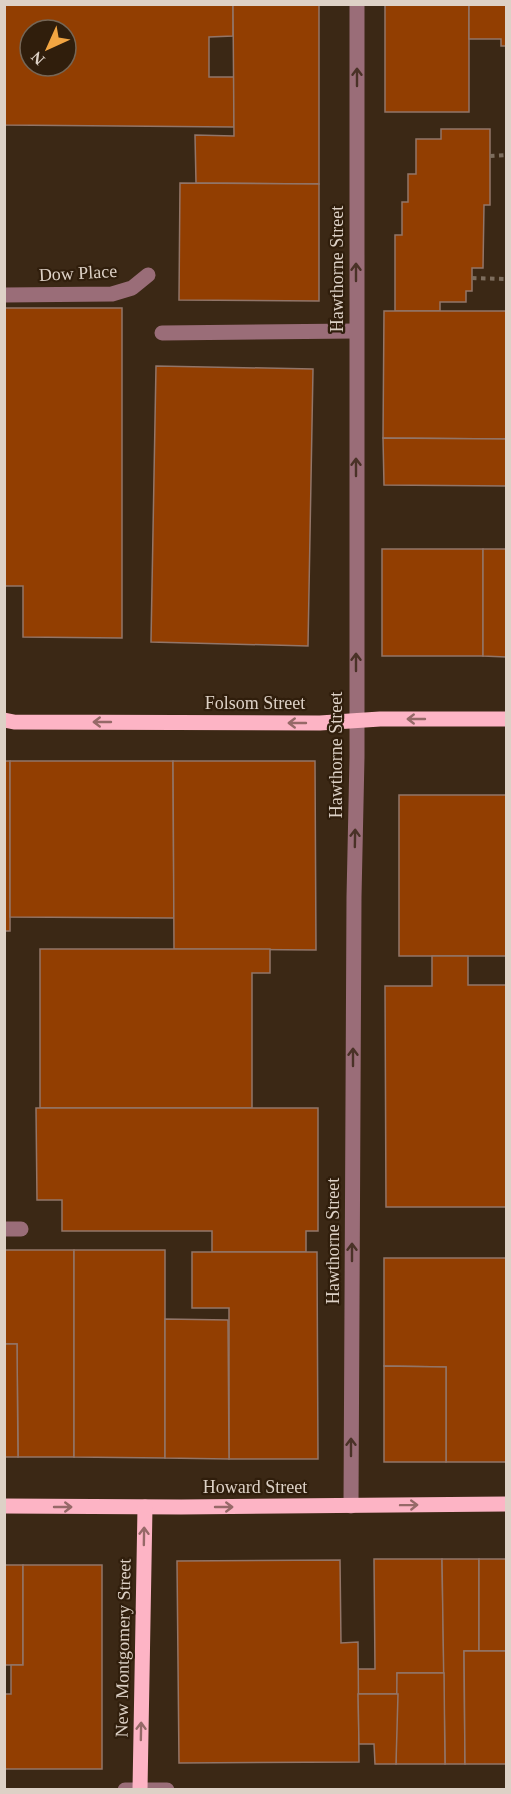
<svg xmlns="http://www.w3.org/2000/svg" width="511" height="1794" viewBox="0 0 511 1794" font-family="'Times New Roman',serif">
<style>
.building{fill:#923e01;stroke:#927568;stroke-width:1.5;fill-rule:evenodd}
.lines{fill:none;stroke-linecap:round;stroke-linejoin:round}
.path{stroke:#7d6d5d;stroke-width:4;stroke-dasharray:4.5 4.5;stroke-linecap:butt}
.minor{stroke:#9a6d78;stroke-width:15}
.major{stroke:#fdb4c5;stroke-width:15}
.oneway{stroke:#4a3227}
.oneway2{stroke:#966968}
.labels{text-anchor:middle;dominant-baseline:central;stroke-width:4.5;stroke-linejoin:round;paint-order:stroke}
.street-label{font-size:18px;fill:#ddd1c6;stroke:#301e0c}
</style>
<rect width="100%" height="100%" fill="#3b2815"/>
<g class="building">
<path d="M 4,4 L 233,4 L 233,36 L 209,37 L 209,77 L 234,77 L 234,127 L 4,125 ZM 30,30 L 66,30 L 66,66 L 30,66 Z"/>
<polygon points="233,4 319,4 319,184 196,183 195,135 234,136"/>
<rect x="385" y="4" width="84" height="108"/>
<polygon points="469,4 506,4 506,46 501,46 501,39 469,39"/>
<polygon points="441,129 490,129 490,205 484,205 483,268 472,268 472,291 466,291 466,302 440,302 440,311 395,311 395,235 402,235 402,202 408,202 408,174 416,174 416,139 441,139"/>
<polygon points="180,183 319,184 319,301 179,300"/>
<polygon points="4,308 122,308 122,638 23,637 23,586 4,586"/>
<polygon points="384,311 506,311 506,439 383,438"/>
<polygon points="156,366 313,369 308,646 151,642"/>
<polygon points="383,438 506,439 506,486 384,485"/>
<rect x="382" y="549" width="101" height="107"/>
<polygon points="483,549 506,549 506,657 483,656"/>
<rect x="4" y="761" width="6" height="170"/>
<polygon points="10,761 173,761 174,918 10,917"/>
<polygon points="173,761 315,761 316,950 174,949"/>
<rect x="399" y="795" width="107" height="161"/>
<polygon points="40,949 270,949 270,973 252,973 252,1108 40,1108"/>
<polygon points="432,956 468,956 468,985 506,985 506,1207 386,1207 385,986 432,986"/>
<polygon points="36,1108 318,1108 318,1231 306,1231 306,1252 212,1252 212,1231 62,1231 62,1200 37,1200"/>
<polygon points="4,1250 74,1250 74,1457 18,1457 17,1344 4,1344"/>
<polygon points="74,1250 165,1250 165,1458 74,1457"/>
<polygon points="192,1252 317,1252 318,1459 229,1459 229,1308 192,1308"/>
<polygon points="384,1258 506,1258 506,1462 446,1462 446,1367 384,1366"/>
<polygon points="165,1319 228,1320 229,1459 165,1458"/>
<polygon points="4,1344 17,1344 18,1457 4,1457"/>
<polygon points="384,1366 446,1367 446,1462 384,1462"/>
<polygon points="374,1559 442,1559 444,1673 397,1673 398,1694 358,1694 358,1669 375,1669"/>
<polygon points="442,1559 479,1559 479,1651 464,1651 465,1764 445,1764"/>
<rect x="479" y="1559" width="27" height="92"/>
<polygon points="340,1560 341,1643 358,1642 359,1762 179,1763 177,1561"/>
<rect x="4" y="1565" width="19" height="100"/>
<polygon points="23,1565 102,1565 102,1769 4,1769 4,1694 11,1694 11,1665 23,1665"/>
<polygon points="464,1651 506,1651 506,1764 465,1764"/>
<polygon points="397,1673 444,1673 445,1764 396,1764"/>
<polygon points="358,1694 398,1694 396,1764 375,1764 374,1744 359,1744"/>
</g>
<g class="lines">
<g class="path">
<polyline points="490,156 506,155"/>
<polyline points="472,278 506,279"/>
</g>
<g class="minor">
<polyline points="4,295 112,294 132,288 148,275"/>
<polyline points="162,333 356,331"/>
<polyline points="4,1229 21,1229"/>
<polyline points="351,1506 354,897 357,757 357,4"/>
<polyline points="125,1790 167,1790"/>
</g>
<g class="major">
<polyline points="4,720 14,722 320,723 380,719 506,719"/>
<polyline points="4,1506 181,1507 506,1504"/>
<polyline points="140,1790 145,1507"/>
</g>
</g>
<defs><path id="oneway-shaft" d="M-6 0H5M1.5-3L5.5 0L1.5 3" fill="none" stroke-width="1.6" stroke-linecap="round" stroke-linejoin="round" transform="scale(1.5)"/></defs>
<g class="oneway">
<use href="#oneway-shaft" transform="translate(357 77) rotate(-90)"/>
<use href="#oneway-shaft" transform="translate(356 272) rotate(-90)"/>
<use href="#oneway-shaft" transform="translate(356 467) rotate(-90)"/>
<use href="#oneway-shaft" transform="translate(356 662) rotate(-90)"/>
<use href="#oneway-shaft" transform="translate(355 838) rotate(-89)"/>
<use href="#oneway-shaft" transform="translate(353 1057) rotate(-90)"/>
<use href="#oneway-shaft" transform="translate(352 1252) rotate(-90)"/>
<use href="#oneway-shaft" transform="translate(351 1447) rotate(-90)"/>
</g>
<g class="oneway2">
<use href="#oneway-shaft" transform="translate(416 719) rotate(-180)"/>
<use href="#oneway-shaft" transform="translate(102 722) rotate(-180)"/>
<use href="#oneway-shaft" transform="translate(297 723) rotate(-180)"/>
<use href="#oneway-shaft" transform="translate(409 1505) rotate(-1)"/>
<use href="#oneway-shaft" transform="translate(63 1507)"/>
<use href="#oneway-shaft" transform="translate(224 1507)"/>
<use href="#oneway-shaft" transform="translate(144 1536) rotate(-89)"/>
<use href="#oneway-shaft" transform="translate(141 1731) rotate(-89)"/>
</g>
<g class="labels">
<g class="street-label">
<text transform="translate(337 269) rotate(-90)">Hawthorne Street</text>
<text transform="translate(78 273) rotate(-3)">Dow Place</text>
<text x="255" y="703">Folsom Street</text>
<text transform="translate(336 755) rotate(-90)">Hawthorne Street</text>
<text transform="translate(333 1241) rotate(-90)">Hawthorne Street</text>
<text x="255" y="1487">Howard Street</text>
<text transform="translate(123 1648) rotate(-89)">New Montgomery Street</text>
</g>
</g>
<rect width="511" height="1794" fill="none" stroke="#ddd1c6" stroke-width="12"/>
<g transform="translate(48 48) rotate(225)"><circle r="28" fill="#301e0c" stroke="#756656" stroke-width="1.5"/>
<path d="M0-4.5L10 22L0 15L-10 22Z" fill="#f2a542"/>
<text y="-9" font-size="16" font-weight="bold" text-anchor="middle" fill="#ddd1c6">N</text>
</g>
</svg>
